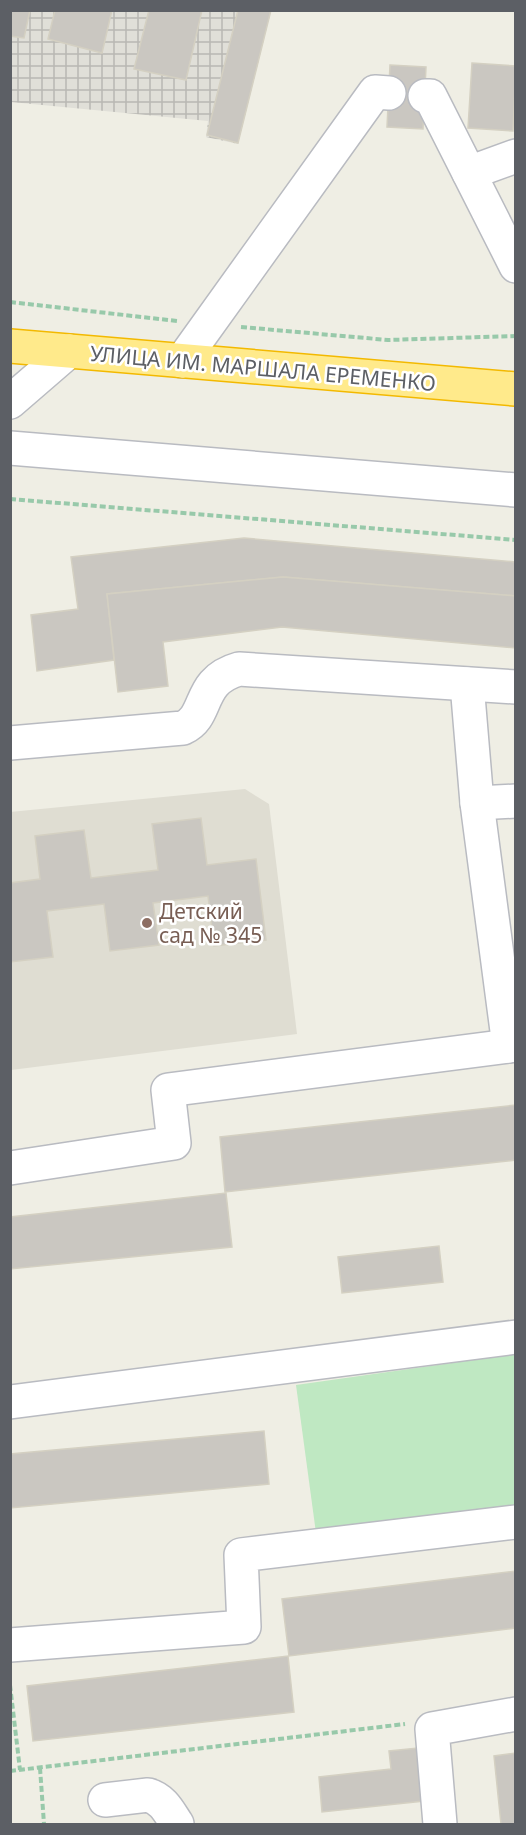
<svg xmlns="http://www.w3.org/2000/svg" width="526" height="1835" viewBox="0 0 526 1835" font-family="'Noto Sans',sans-serif">
<style>
.industrial{fill:url(#industrial-grid)}
.education{fill:#dfddd2}
.green{fill:#bfe8c2}
.building{fill:#cac7c1;stroke:#d4d0c2;stroke-width:1.5}
.lines{fill:none;stroke-linecap:round;stroke-linejoin:round}
.minor-casing{stroke:#b9bbc1;stroke-width:36}
.highway-casing{stroke:#f3b900;stroke-width:36}
.path{stroke:#98c9aa;stroke-width:4;stroke-dasharray:6 3;stroke-linecap:butt}
.minor{stroke:#fff;stroke-width:33}
.highway{stroke:#ffea8b;stroke-width:33}
.education-dot{fill:#8d6e63;stroke:#fff;stroke-width:2}
.labels{text-anchor:middle;dominant-baseline:central;stroke-width:5;stroke-linejoin:round;paint-order:stroke}
.street-label{font-size:21px;fill:#5c5f65;stroke:#fff}
.education-label{font-size:21px;fill:#785e54;stroke:#fff;text-anchor:start}
</style>
<defs>
<pattern id="industrial-grid" width="8" height="8" patternUnits="userSpaceOnUse" patternTransform="scale(1.5)"><rect width="8" height="8" fill="#e0dfd8"/><path d="M0 4h8M4 0v8" fill="none" stroke="#b9b8b3"/></pattern>
</defs>
<rect width="100%" height="100%" fill="#efeee4"/>
<polygon class="industrial" points="10,11 271,11 238,144 206,137 208,121 11,102"/>
<polygon class="education" points="245,789 269,804 297,1034 11,1070 10,812"/>
<polygon class="green" points="515,1354 515,1507 316,1533 296,1385"/>
<g class="building">
<polygon points="10,10 30,10 24,38 10,36"/>
<polygon points="55,10 112,10 102,53 48,39"/>
<polygon points="149,10 202,10 186,80 134,69"/>
<polygon points="238,10 271,10 238,143 207,135"/>
<polygon points="472,63 516,66 513,131 468,128"/>
<polygon points="390,65 426,67 423,129 387,127"/>
<polygon points="244,538 516,562 516,596 283,577 107,594 114,660 37,671 31,615 78,609 71,557"/>
<polygon points="283,577 516,596 516,648 282,627 163,642 168,686 118,692 107,594"/>
<polygon points="201,818 207,865 256,859 266,940 214,946 208,896 153,903 159,945 110,951 104,904 47,911 53,957 10,962 10,883 40,879 35,836 84,830 91,878 158,870 152,824"/>
<polygon points="516,1105 516,1160 225,1192 220,1137"/>
<polygon points="226,1193 232,1247 10,1269 10,1217"/>
<polygon points="439,1246 443,1282 342,1293 338,1257"/>
<polygon points="264,1431 269,1484 10,1508 10,1454"/>
<polygon points="516,1571 516,1628 289,1656 282,1599"/>
<polygon points="288,1656 294,1712 33,1741 27,1686"/>
<polygon points="418,1748 424,1801 322,1812 319,1777 391,1769 389,1751"/>
<polygon points="516,1753 516,1824 501,1824 494,1756"/>
</g>
<g class="lines">
<g class="minor-casing">
<g id="minor">
<polyline points="425,96 430,96 516,266"/>
<polyline points="469,173 516,156"/>
<polyline points="182,361 375,92 389,93"/>
<polyline points="10,402 69,351"/>
<polyline points="10,448 516,490"/>
<polyline points="467,684 477,803 509,1046"/>
<path d="M 10,743 L 183,728 C 210,716 196,681 239,669 L 516,687"/>
<polyline points="477,803 516,801"/>
<polyline points="10,1168 174,1143 168,1090 516,1045"/>
<polyline points="10,1402 516,1337"/>
<polyline points="10,1645 244,1627 241,1555 516,1522"/>
<path d="M 105,1800 L 148,1795 C 163,1799 169,1812 177,1824"/>
<polyline points="440,1824 432,1729 516,1714"/>
</g>
</g>
<g class="highway-casing">
<polyline id="highway" points="10,346 516,389"/>
</g>
<g class="path">
<polyline points="10,302 177,321"/>
<polyline points="241,327 388,340 516,336"/>
<polyline points="10,499 516,540"/>
<polyline points="10,1685 20,1770"/>
<polyline points="40,1768 44,1824"/>
<polyline points="10,1771 405,1724"/>
</g>
<use href="#minor" class="minor"/>
<use href="#highway" class="highway"/>
</g>
<circle class="education-dot" cx="147" cy="923" r="6"/>
<g class="labels">
<g class="street-label">
<text transform="translate(263 368) rotate(5)">УЛИЦА ИМ. МАРШАЛА ЕРЕМЕНКО</text>
</g>
<g class="education-label">
<text x="159" y="911">Детский<tspan x="159" dy="24">сад № 345</tspan></text>
</g>
</g>
<rect width="526" height="1835" fill="none" stroke="#5c5f65" stroke-width="24"/>
</svg>
